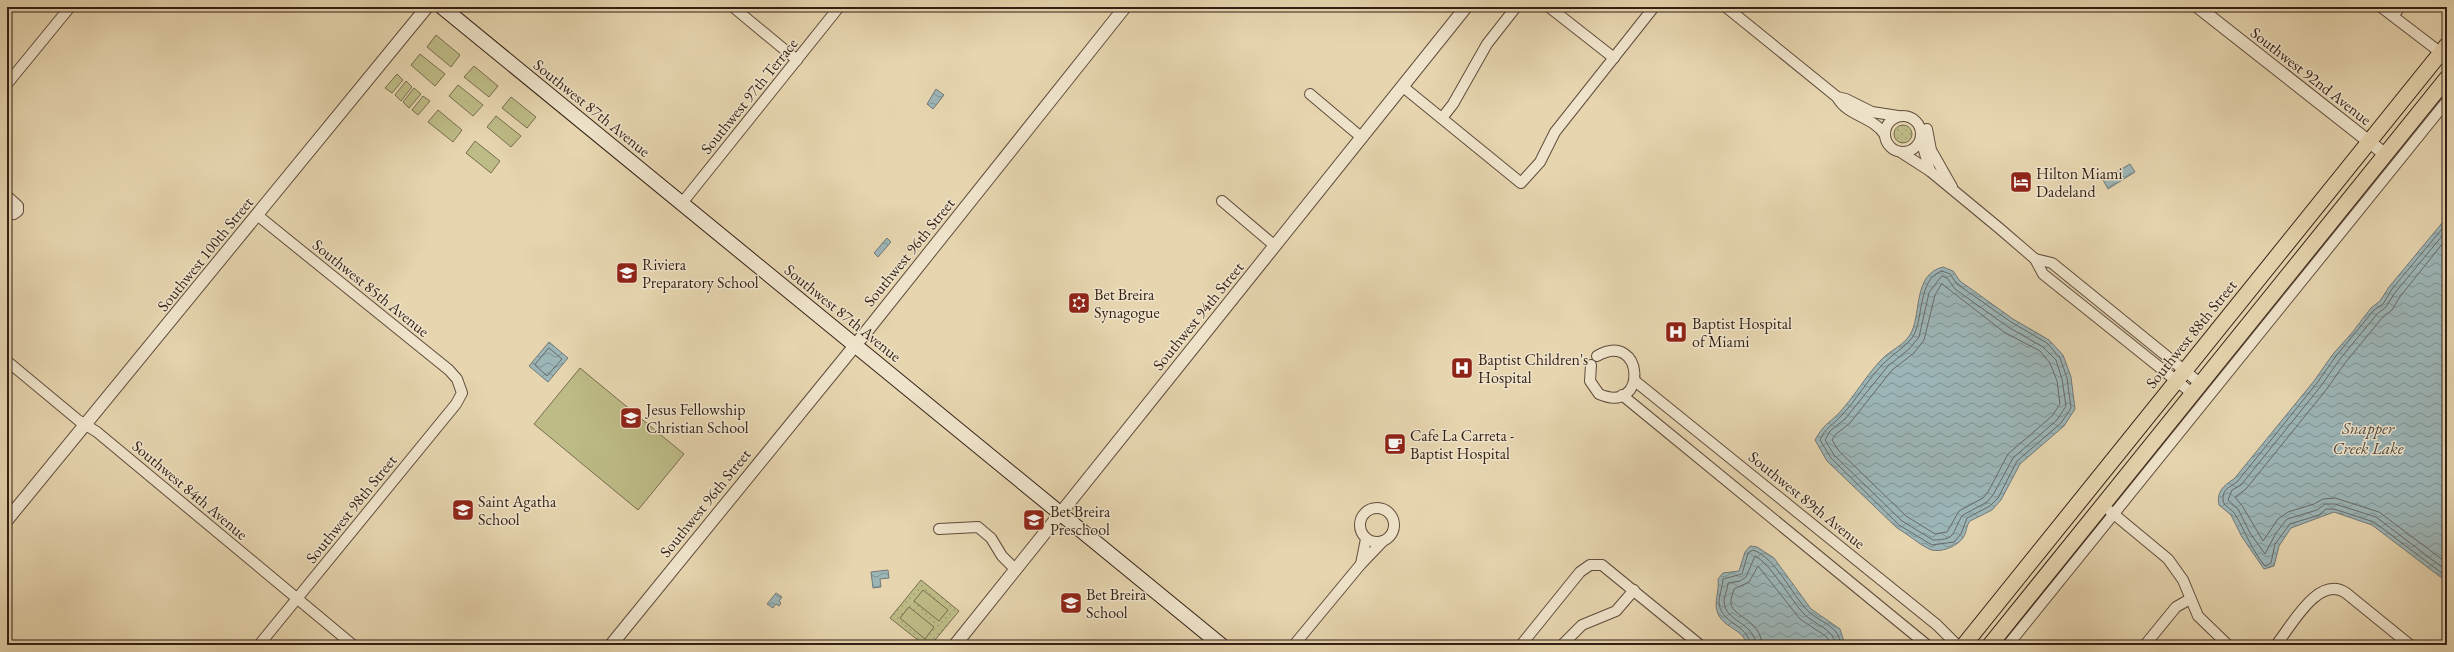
<svg xmlns="http://www.w3.org/2000/svg" width="2454" height="652" viewBox="0 0 2454 652" font-family="'EB Garamond',serif">
<style>
.green{fill:url(#green-dots);stroke:#786d4e}
.pitch{fill:#bdbb86;stroke:#786d4e}
.water{fill:url(#water-waves);stroke:#727977}
.lines{fill:none;stroke-linecap:round;stroke-linejoin:round}
.shore{stroke:#686a66;stroke-width:1}
.minor-casing{stroke:#604c3c;stroke-width:12}
.tertiary-casing{stroke:#604c3c;stroke-width:14}
.secondary-casing{stroke:#331f16;stroke-width:16}
.primary-casing{stroke:#331f16;stroke-width:17}
.minor{stroke:#efe4cb;stroke-width:10}
.tertiary{stroke:#efe4cb;stroke-width:12}
.secondary{stroke:#efe4cb;stroke-width:14}
.primary{stroke:#e6d5af;stroke-width:15}
.labels{text-anchor:middle;dominant-baseline:central;stroke-width:3;stroke-linejoin:round;paint-order:stroke}
.street-label{font-size:16px;fill:#331f16;stroke:#efe4cb}
.poi-label{font-size:16px;fill:#331f16;stroke:#efe4cb;text-anchor:start}
.water-label{font-size:17px;font-style:italic;fill:#524c46;stroke:#efe4cb}
</style>
<defs>
<pattern id="green-dots" width="8" height="8" patternUnits="userSpaceOnUse"><rect width="8" height="8" fill="#bdbb86"/><path d="M2 2h.1M6 6h.1" fill="none" stroke="#a3a073" stroke-width="1.8" stroke-linecap="round"/></pattern>
<pattern id="water-waves" width="16" height="10" patternUnits="userSpaceOnUse"><rect width="16" height="10" fill="#9cb5b7"/><path d="M0 5q4-4 8 0t8 0" fill="none" stroke="#809394"/></pattern>
</defs>
<rect width="100%" height="100%" fill="#e6d5af"/>
<filter id="stains"><feTurbulence type="fractalNoise" baseFrequency=".005" numOctaves="4"/><feColorMatrix values="0 0 0 0 .2 0 0 0 0 .09 0 0 0 0 .02 0 0 0 .5 -.17"/></filter>
<radialGradient id="worn" r=".72"><stop offset=".6" stop-color="#630" stop-opacity="0"/><stop offset="1" stop-color="#630" stop-opacity=".3"/></radialGradient>
<g class="green">
<circle cx="1903" cy="134" r="9"/>
<polygon points="921,580 959,611 931,645 924,645 890,618"/>
</g>
<g class="pitch">
<polygon points="436,35 460,55 451,67 427,47"/>
<polygon points="420,54 445,74 435,86 411,65"/>
<polygon points="474,66 498,86 489,97 464,77"/>
<polygon points="397,74 403,80 392,93 385,88"/>
<polygon points="406,81 412,87 401,101 395,95"/>
<polygon points="458,85 483,105 473,116 449,96"/>
<polygon points="414,88 421,94 409,108 403,102"/>
<polygon points="423,96 430,101 418,115 412,110"/>
<polygon points="511,97 536,117 527,128 502,108"/>
<polygon points="438,110 462,130 453,142 428,122"/>
<polygon points="496,116 521,136 511,147 487,127"/>
<polygon points="475,141 500,161 491,173 466,153"/>
<polygon points="580,368 684,454 638,510 534,424"/>
<polygon points="923,590 948,610 939,621 914,601"/>
<polygon points="909,607 934,627 925,639 900,618"/>
</g>
<g class="water">
<polygon points="936,89 944,95 933,109 927,104"/>
<polygon points="2130,164 2135,172 2108,189 2103,180"/>
<path d="M 2447,217 L 2447,582 L 2372,525 L 2334,512 L 2291,528 L 2279,546 L 2274,566 L 2264,569 L 2242,537 L 2231,515 L 2219,505 C 2216,492 2224,485 2234,479 L 2314,381 L 2333,354 L 2351,334 L 2371,308 L 2380,301 L 2389,287 Z"/>
<polygon points="887,238 891,242 878,257 874,253"/>
<path d="M 1943,267 L 1953,271 L 1960,281 L 2013,319 L 2049,340 L 2063,355 L 2071,377 L 2075,409 L 2064,426 L 2020,464 L 2001,500 L 1992,510 L 1970,521 C 1966,526 1967,531 1964,536 C 1959,546 1940,554 1929,549 C 1917,543 1908,534 1897,528 L 1827,461 L 1815,440 C 1824,424 1828,424 1839,413 C 1854,397 1865,377 1881,360 C 1890,350 1906,345 1912,331 C 1921,310 1914,274 1943,267 Z"/>
<polygon points="549,342 568,358 548,382 529,366"/>
<path d="M 1750,546 L 1757,547 L 1774,558 L 1811,609 L 1840,629 L 1845,645 L 1747,645 C 1744,630 1727,629 1719,616 C 1712,603 1720,592 1718,579 L 1723,573 L 1739,571 L 1745,552 Z"/>
<polygon points="888,570 889,578 880,579 881,587 873,588 871,572"/>
<polygon points="776,593 782,597 779,601 781,603 779,606 776,604 773,608 767,604"/>
</g>
<g class="lines">
<g class="shore">
<path d="M 2447,223 L 2392,289 L 2383,304 L 2374,310 L 2336,356 L 2317,383 L 2237,482 C 2230,487 2222,489 2223,500 C 2223,506 2232,509 2235,514 C 2245,531 2252,551 2265,566 L 2271,563 L 2275,544 L 2290,524 L 2319,515 L 2326,509 L 2334,509 L 2374,522 L 2447,577"/>
<polyline points="2447,230 2394,294 2386,307 2377,314 2340,359 2321,386 2241,485 2232,490 2228,500 2238,509 2250,533 2265,554 2276,533 2287,519 2317,510 2325,504 2335,504 2376,517 2447,571"/>
<polyline points="2447,238 2399,298 2392,310 2382,318 2345,363 2326,390 2246,489 2235,497 2243,507 2263,541 2278,519 2288,512 2314,504 2323,499 2335,498 2379,512 2447,563"/>
<path d="M 1942,271 L 1950,274 L 1957,284 L 2011,322 L 2047,343 L 2060,358 L 2067,378 L 2071,408 L 2061,423 L 2017,461 L 1998,498 L 1990,506 L 1967,518 L 1961,534 L 1954,542 L 1932,545 L 1899,525 L 1831,458 L 1820,440 C 1825,428 1833,425 1842,415 C 1857,399 1868,379 1884,363 C 1893,354 1904,348 1912,338 C 1924,322 1917,278 1942,271 Z"/>
<path d="M 1942,276 L 1947,278 L 1955,289 L 2008,327 L 2043,347 L 2056,360 L 2062,379 L 2066,406 L 2057,420 L 2013,458 L 1993,495 L 1987,502 L 1963,515 C 1951,531 1959,540 1933,540 L 1902,521 L 1834,455 L 1825,440 L 1830,431 L 1845,419 L 1888,366 L 1909,349 L 1919,337 L 1929,293 Z"/>
<polygon points="1942,284 2004,332 2040,351 2050,363 2057,381 2060,404 2052,416 2008,454 1988,492 1983,498 1959,511 1947,532 1935,534 1906,516 1839,451 1832,440 1835,435 1850,423 1892,370 1914,353 1924,340 1935,295"/>
<polygon points="549,348 562,359 547,376 535,365"/>
<path d="M 1750,645 C 1749,624 1719,624 1719,601 C 1719,595 1723,586 1723,579 L 1742,574 L 1748,553 L 1753,550 C 1776,558 1791,594 1808,611 C 1820,623 1839,625 1841,645"/>
<path d="M 1756,645 C 1754,621 1725,623 1724,601 C 1724,596 1728,589 1728,583 L 1740,581 L 1746,577 L 1755,556 C 1771,564 1790,599 1804,614 C 1815,625 1833,628 1836,645"/>
<path d="M 1762,645 C 1761,618 1729,617 1731,601 C 1731,597 1733,593 1734,589 L 1749,582 L 1758,566 L 1800,619 L 1827,637 L 1830,645"/>
</g>
<g class="minor-casing">
<g id="minor">
<polyline points="733,7 797,60"/>
<polyline points="1549,7 1614,58"/>
<path d="M 1726,7 L 1837,97 C 1848,117 1873,116 1885,135"/>
<polyline points="2381,7 2445,56"/>
<polyline points="2393,16 2400,7"/>
<polyline points="7,84 70,7"/>
<polyline points="1402,86 1521,183 1540,162 1555,132 1654,7"/>
<polyline points="1310,94 1361,137"/>
<polyline points="1837,97 1846,99 1872,112 1898,116"/>
<circle cx="1903" cy="134" r="18"/>
<polyline points="1442,118 1453,104 1487,44 1516,7"/>
<polyline points="1927,129 1931,150 1952,187"/>
<polyline points="1921,140 1930,171"/>
<polyline points="1902,153 1930,171 1999,228 2035,259 2043,274 2193,394"/>
<polyline points="7,196 18,206 18,211 14,214 7,208"/>
<polyline points="1222,201 1275,246"/>
<polyline points="682,203 839,7"/>
<polyline points="257,215 449,370 457,379 462,393 456,404 259,645"/>
<polyline points="2035,259 2052,263 2201,384"/>
<polyline points="7,361 78,420 97,432 353,645"/>
<path d="M 1591,365 L 1590,381 L 1599,394 C 1649,416 1644,329 1597,356"/>
<polyline points="1635,381 1937,625 1957,645"/>
<polyline points="1622,395 1927,645"/>
<circle cx="1377" cy="525" r="17"/>
<polyline points="2110,511 2168,559 2183,580 2198,616 2228,645"/>
<polyline points="939,529 978,527 991,538 1002,556 1016,570"/>
<polyline points="1361,564 1366,539"/>
<polyline points="1294,645 1361,564 1383,541"/>
<polyline points="1521,645 1580,572 1590,565 1602,565 1700,645"/>
<polyline points="1562,645 1582,625 1616,611 1634,590"/>
<polyline points="2008,645 2447,101"/>
<polyline points="2145,645 2176,607 2190,599"/>
<path d="M 2276,645 C 2291,627 2318,574 2346,593 L 2410,645"/>
</g>
</g>
<g class="tertiary-casing">
<g id="tertiary">
<polyline points="2198,7 2386,155"/>
<polyline points="7,520 427,7"/>
<polyline points="611,645 866,332 1125,7"/>
<polyline points="955,645 1466,7"/>
</g>
</g>
<g class="secondary-casing">
<polyline id="secondary" points="442,7 1221,645"/>
</g>
<g class="primary-casing">
<g id="primary">
<polyline points="1964,645 2447,45"/>
<polyline points="1990,645 2447,78"/>
</g>
</g>
<use href="#minor" class="minor"/>
<use href="#tertiary" class="tertiary"/>
<use href="#secondary" class="secondary"/>
<use href="#primary" class="primary"/>
</g>
<defs>
<g id="hotel-square" transform="scale(1.15)"><rect x="-9" y="-9" width="18" height="18" rx="4" fill="#8f2418" stroke="#efe4cb"/><path d="M-6-4.5h1.5V1H6V5H4.5V3h-9V5H-6ZM-4 0a1.8 1.8 0 1 1 3.6 0ZM.5 0V-2.5h3Q6-2.5 6 0Z" fill="#fff"/></g>
<g id="school-square" transform="scale(1.15)"><rect x="-9" y="-9" width="18" height="18" rx="4" fill="#8f2418" stroke="#efe4cb"/><path d="M0-5L7-2L0 1L-7-2ZM-4 1L0 2.5L4 1V4Q0 6-4 4Z" fill="#fff"/></g>
<g id="synagogue-square" transform="scale(1.15)"><rect x="-9" y="-9" width="18" height="18" rx="4" fill="#8f2418" stroke="#efe4cb"/><path d="M0-6.5L5.6 3.2H-5.6ZM0 6.5L5.6-3.2H-5.6Z" fill="#fff"/></g>
<g id="hospital-square" transform="scale(1.15)"><rect x="-9" y="-9" width="18" height="18" rx="4" fill="#8f2418" stroke="#efe4cb"/><path d="M-5-5h3v3.5h4V-5h3V5h-3V1.5h-4V5h-3Z" fill="#fff"/></g>
<g id="cafe-square" transform="scale(1.15)"><rect x="-9" y="-9" width="18" height="18" rx="4" fill="#8f2418" stroke="#efe4cb"/><path d="M-5.5-4.5H6V0H3Q3 3.5 0 3.5H-2.5Q-5.5 3.5-5.5 0ZM3-3.2v2h1.7v-2ZM-6 4.5H4V6H-6Z" fill="#fff"/></g>
</defs>
<g fill-rule="evenodd">
<use href="#hotel-square" x="2021" y="182"/>
<use href="#school-square" x="627" y="273"/>
<use href="#synagogue-square" x="1079" y="303"/>
<use href="#hospital-square" x="1676" y="332"/>
<use href="#hospital-square" x="1462" y="368"/>
<use href="#school-square" x="631" y="418"/>
<use href="#cafe-square" x="1395" y="444"/>
<use href="#school-square" x="463" y="510"/>
<use href="#school-square" x="1034" y="520"/>
<use href="#school-square" x="1071" y="603"/>
</g>
<g class="labels">
<g class="street-label">
<text transform="translate(2311 76) rotate(38)">Southwest 92nd Avenue</text>
<text transform="translate(749 96) rotate(-51)">Southwest 97th Terrace</text>
<text transform="translate(592 108) rotate(39)">Southwest 87th Avenue</text>
<text transform="translate(909 252) rotate(-51)">Southwest 96th Street</text>
<text transform="translate(205 254) rotate(-51)">Southwest 100th Street</text>
<text transform="translate(371 288) rotate(39)">Southwest 85th Avenue</text>
<text transform="translate(843 313) rotate(39)">Southwest 87th Avenue</text>
<text transform="translate(1198 316) rotate(-51)">Southwest 94th Street</text>
<text transform="translate(2191 334) rotate(-51)">Southwest 88th Street</text>
<text transform="translate(190 490) rotate(40)">Southwest 84th Avenue</text>
<text transform="translate(1807 500) rotate(39)">Southwest 89th Avenue</text>
<text transform="translate(705 503) rotate(-51)">Southwest 96th Street</text>
<text transform="translate(351 509) rotate(-51)">Southwest 98th Street</text>
</g>
<g class="poi-label">
<text x="2036" y="173">Hilton Miami<tspan x="2036" dy="18">Dadeland</tspan></text>
<text x="642" y="264">Riviera<tspan x="642" dy="18">Preparatory School</tspan></text>
<text x="1094" y="294">Bet Breira<tspan x="1094" dy="18">Synagogue</tspan></text>
<text x="1692" y="323">Baptist Hospital<tspan x="1692" dy="18">of Miami</tspan></text>
<text x="1478" y="359">Baptist Children's<tspan x="1478" dy="18">Hospital</tspan></text>
<text x="646" y="409">Jesus Fellowship<tspan x="646" dy="18">Christian School</tspan></text>
<text x="1410" y="435">Cafe La Carreta -<tspan x="1410" dy="18">Baptist Hospital</tspan></text>
<text x="478" y="501">Saint Agatha<tspan x="478" dy="18">School</tspan></text>
<text x="1050" y="511">Bet Breira<tspan x="1050" dy="18">Preschool</tspan></text>
<text x="1086" y="594">Bet Breira<tspan x="1086" dy="18">School</tspan></text>
</g>
<g class="water-label">
<text x="2368" y="428">Snapper<tspan x="2368" dy="20">Creek Lake</tspan></text>
</g>
</g>
<rect width="2454" height="652" fill="none" stroke="#e6d5af" stroke-width="24"/>
<rect x="8" y="8" width="2438" height="636" fill="none" stroke="#331f16" stroke-width="2"/>
<rect x="12" y="12" width="2430" height="628" fill="none" stroke="#331f16"/>
<rect width="100%" height="100%" filter="url(#stains)"/>
<rect width="100%" height="100%" fill="url(#worn)"/>
</svg>
